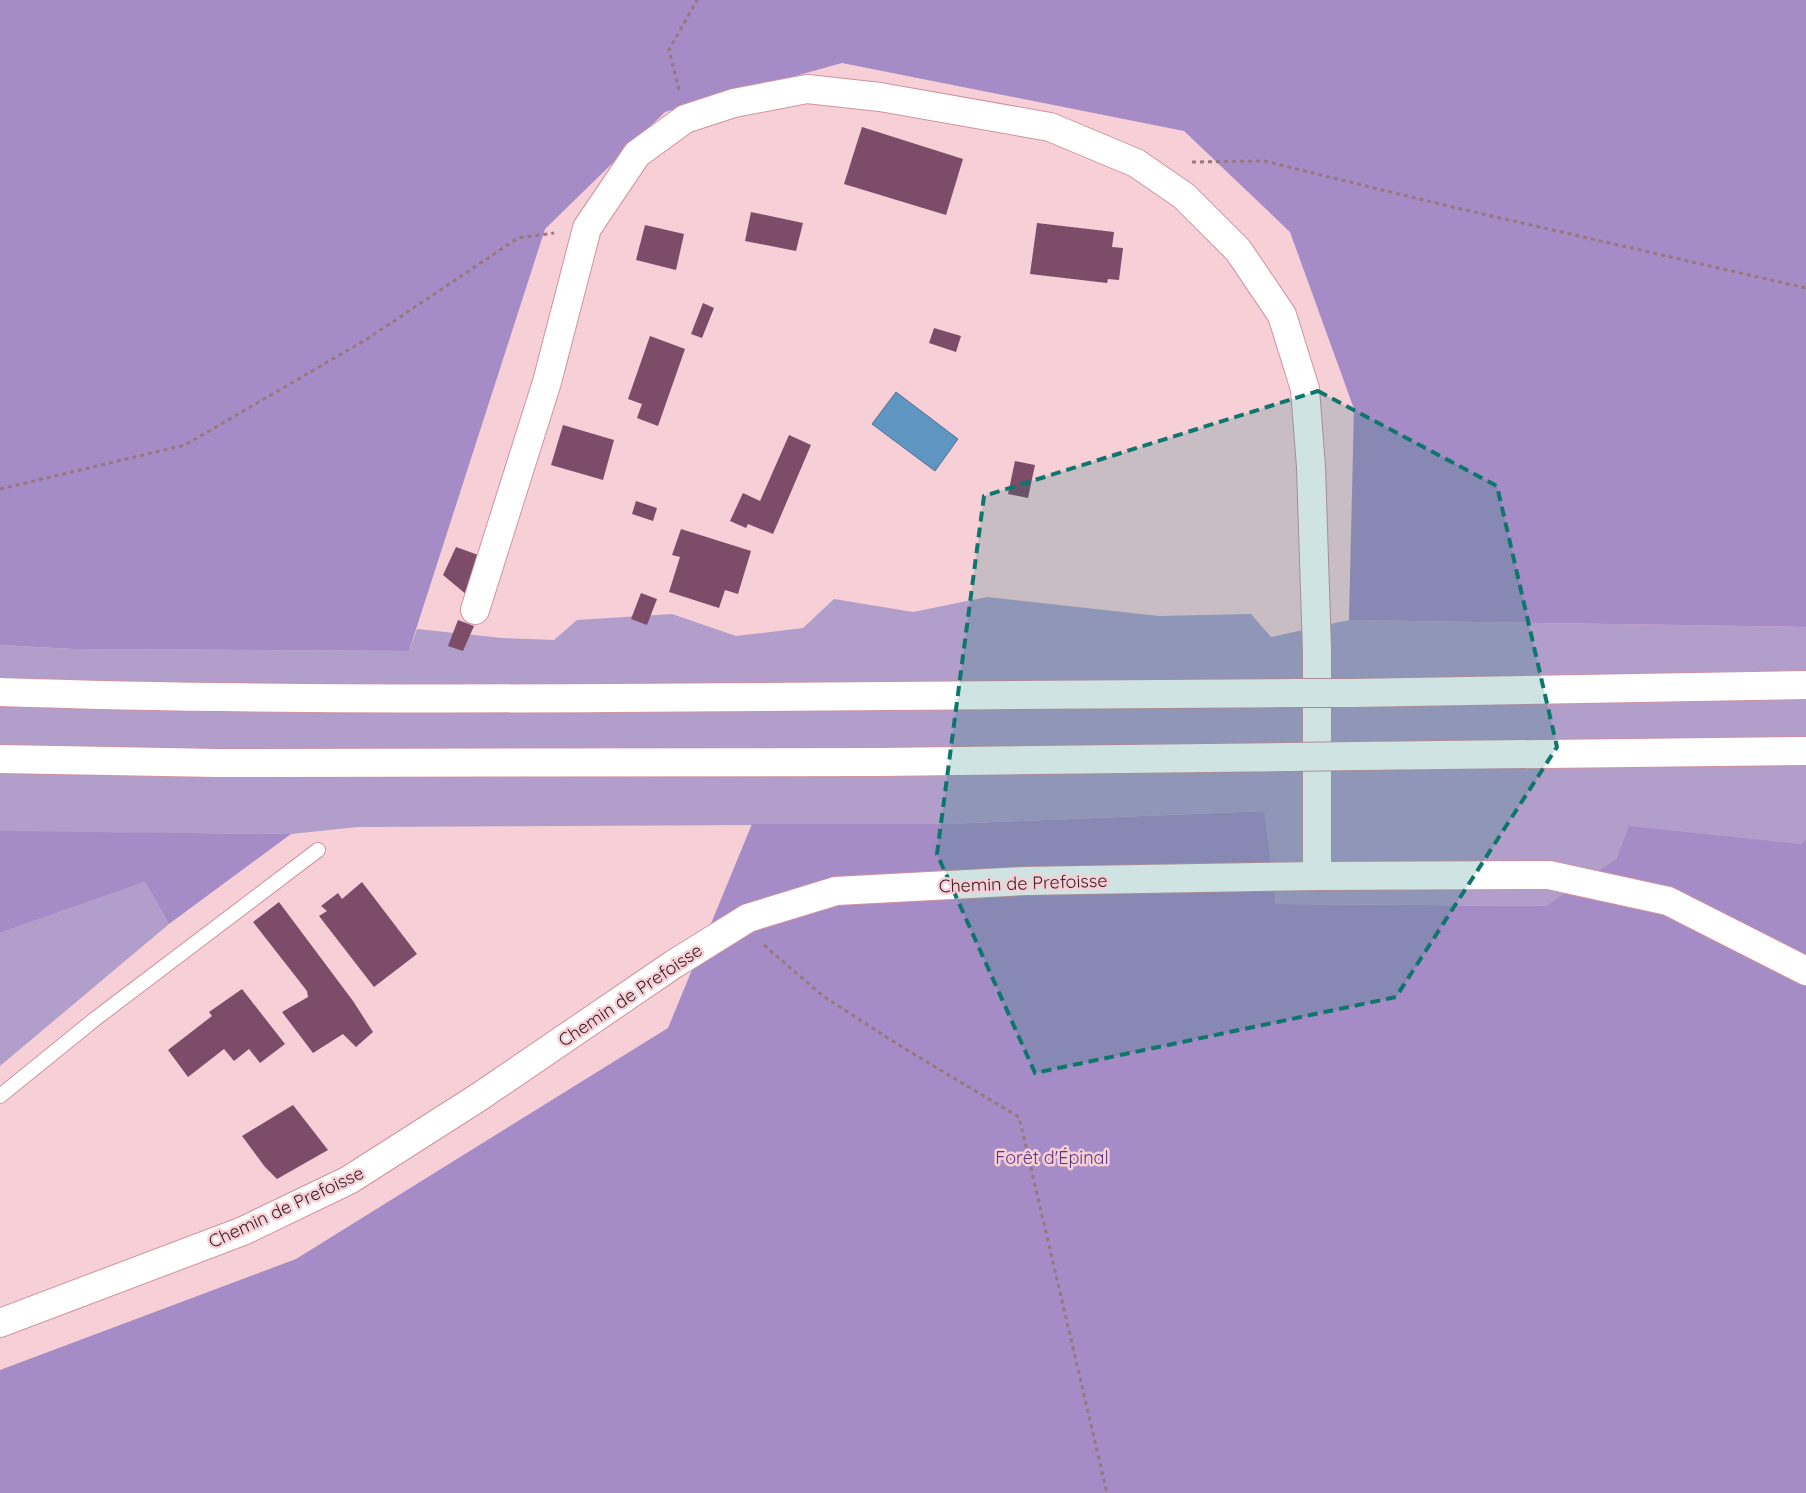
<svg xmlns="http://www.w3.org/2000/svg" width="1806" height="1493" viewBox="0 0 1806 1493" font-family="Quicksand,sans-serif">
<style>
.green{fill:#b19eca}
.forest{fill:#a68cc6}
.water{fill:#5f95c1;stroke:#537292}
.building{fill:#7d4c69}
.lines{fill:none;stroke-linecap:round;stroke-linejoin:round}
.service-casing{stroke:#d093a1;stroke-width:16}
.minor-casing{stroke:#d093a1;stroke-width:30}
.trunk-casing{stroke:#d093a1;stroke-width:30}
.path{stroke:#98787f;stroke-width:3;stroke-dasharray:4 4;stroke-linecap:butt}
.service{stroke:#fff;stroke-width:14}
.minor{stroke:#fff;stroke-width:28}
.trunk{stroke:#fff;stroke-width:28}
.trunk-bridge-casing{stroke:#d093a1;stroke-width:30;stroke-linecap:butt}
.trunk-bridge{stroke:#fff;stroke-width:28}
.marked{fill:#0f766e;fill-opacity:0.2;stroke:#0f766e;stroke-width:4;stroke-dasharray:10 6;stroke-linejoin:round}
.labels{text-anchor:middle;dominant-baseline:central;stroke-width:5;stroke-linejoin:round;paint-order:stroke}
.street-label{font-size:18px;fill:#382026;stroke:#f7cfd7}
.park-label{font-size:18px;fill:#5a377e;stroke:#f7cfd7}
</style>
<rect width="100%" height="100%" fill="#f7cfd7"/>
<g class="green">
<polygon points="987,597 1159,616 1251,614 1271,637 1349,620 1806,627 1806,839 1800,844 1617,858 1547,906 1276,904 1263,811 947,824 358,827 291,834 0,832 0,645 73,649 409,651 417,629 502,638 554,640 577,620 672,614 736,636 803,628 834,599 913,612"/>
<polygon points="145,882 169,924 0,1066 0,933"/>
</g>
<g class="forest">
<polygon points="0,0 1806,0 1806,627 1349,620 1354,409 1290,232 1184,131 842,63 665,112 545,229 409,651 73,649 0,645"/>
<polygon points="1264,811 1276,904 1546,906 1617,858 1629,826 1800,844 1806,839 1806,1493 0,1493 0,1370 296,1259 668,1028 752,824 947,824"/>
<polygon points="0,831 291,834 169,924 145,882 0,933"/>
</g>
<polygon class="water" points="896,392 958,439 935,471 872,424"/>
<g class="building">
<polygon points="862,127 963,159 946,215 844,184"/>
<polygon points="751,212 803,223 796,251 745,241"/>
<polygon points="1037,223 1114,232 1112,247 1123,248 1119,280 1108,279 1107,283 1030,274"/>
<polygon points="645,225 684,234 676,270 636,260"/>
<polygon points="703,303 714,308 702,338 691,334"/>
<polygon points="934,328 961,336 956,352 929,343"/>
<polygon points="650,336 685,349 658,426 637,418 642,404 628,399"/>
<polygon points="563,425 614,440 603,480 551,465"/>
<polygon points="789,435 811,445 773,534 748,524 746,528 730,521 743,493 760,501"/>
<polygon points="1015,461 1035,465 1028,498 1008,494"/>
<polygon points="636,501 657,508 653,521 632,514"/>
<polygon points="681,529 751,551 738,594 725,590 719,608 669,592 680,557 672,555"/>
<polygon points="456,547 481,556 467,595 443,575"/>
<polygon points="641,593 657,599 647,625 631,619"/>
<polygon points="458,620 474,626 463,651 448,646"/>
<polygon points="362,882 417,954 374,987 319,916 327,911 321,906 338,893 342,899"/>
<polygon points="279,902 353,1001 373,1032 356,1047 343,1034 313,1053 282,1012 308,997 307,991 253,922"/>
<polygon points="242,989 285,1044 260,1063 249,1049 234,1061 224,1049 188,1077 168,1050 212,1016 209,1012"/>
<polygon points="293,1105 328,1150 277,1179 265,1167 242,1136"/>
</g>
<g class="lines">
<g class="service-casing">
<polyline id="service" points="0,1096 95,1019 318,850"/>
</g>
<g class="minor-casing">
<g id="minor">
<polyline points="475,610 547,382 587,228 637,154 685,119 734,103 807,89 880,97 1050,127 1136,163 1184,196 1238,250 1282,315 1305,389 1311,467 1317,651 1317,876"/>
<polyline points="0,1323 243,1231 349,1180 479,1097 674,964 748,918 836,891 1025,881 1317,876 1549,875 1668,901 1806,971"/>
</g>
</g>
<g class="trunk-casing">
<g id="trunk">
<path d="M 0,692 C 204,699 408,699 613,698 C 841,698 1069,696 1297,693"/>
<polyline points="1352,693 1806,685"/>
<polyline points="1356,756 1806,751"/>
<polyline points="0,759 218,763 881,762 1289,757"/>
</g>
</g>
<g class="path">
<polyline points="679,90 669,50 697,0"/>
<polyline points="1192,162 1264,161 1448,206 1806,288"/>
<polyline points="0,489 185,445 367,339 518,238 554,233"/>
<polyline points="764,945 823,996 902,1047 1019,1117 1107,1493"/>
</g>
<use href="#service" class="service"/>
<use href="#minor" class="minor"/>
<use href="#trunk" class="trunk"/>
<g class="trunk-bridge-casing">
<g id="trunk-bridge">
<polyline points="1297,693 1352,693"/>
<polyline points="1289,757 1356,756"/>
</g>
</g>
<use href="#trunk-bridge" class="trunk-bridge"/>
</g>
<path class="marked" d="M 1318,391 L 1497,486 L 1557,747 L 1396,997 L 1035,1073 L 937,854 L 984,496 Z"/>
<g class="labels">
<g class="street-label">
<text transform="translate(1023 883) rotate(-2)">Chemin de Prefoisse</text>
<text transform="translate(630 995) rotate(-34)">Chemin de Prefoisse</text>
<text transform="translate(286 1207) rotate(-25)">Chemin de Prefoisse</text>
</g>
<g class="park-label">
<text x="1052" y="1157">Forêt d'Épinal</text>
</g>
</g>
</svg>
